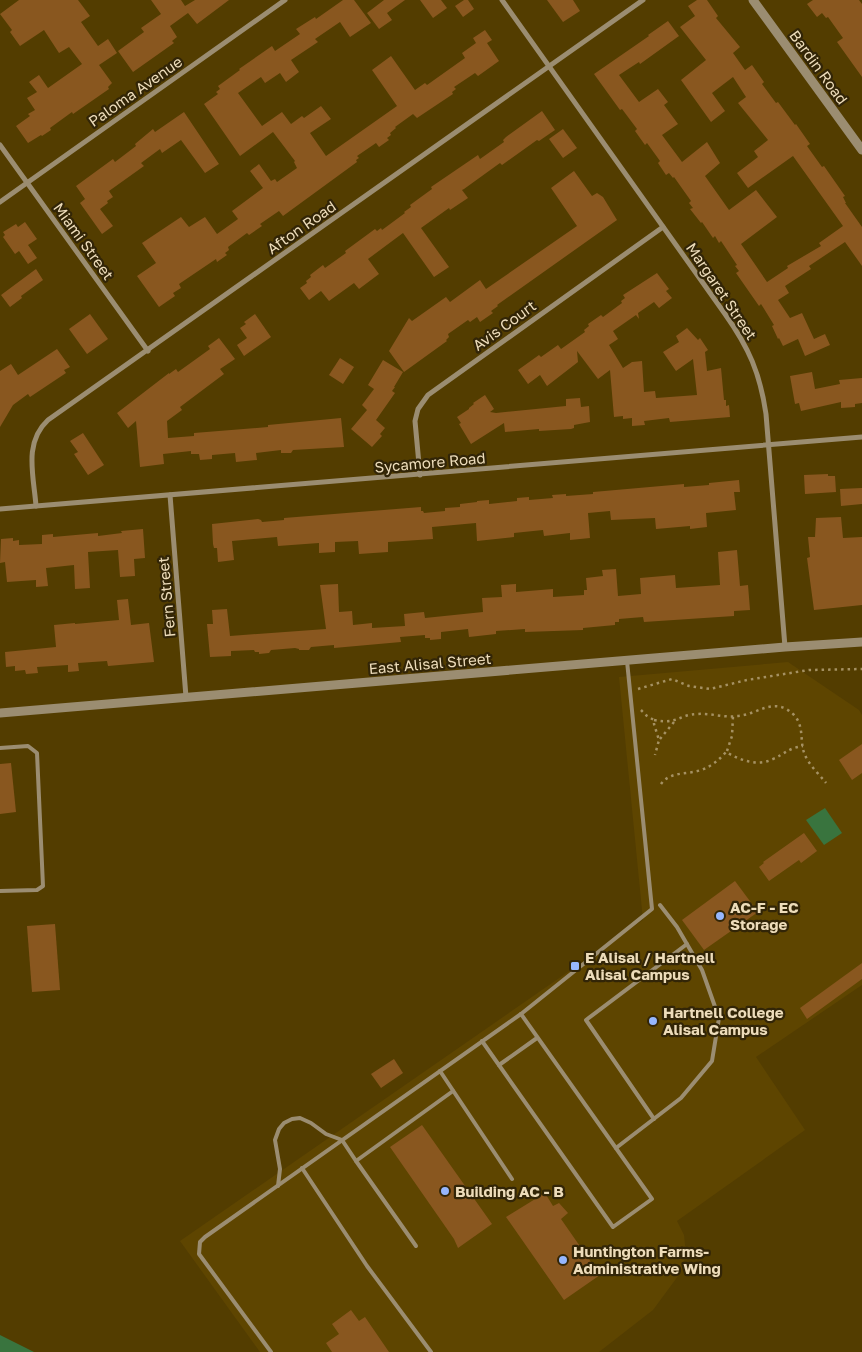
<svg xmlns="http://www.w3.org/2000/svg" width="862" height="1352" viewBox="0 0 862 1352" font-family="'Golos Text',sans-serif">
<style>
.built{fill:#5e4500}
.green{fill:#39743e}
.building{fill:#89571f}
.lines{fill:none;stroke-linecap:round;stroke-linejoin:round}
.path{stroke:#a59162;stroke-width:2.5;stroke-dasharray:2.5 4;stroke-linecap:butt}
.service{stroke:#9b8d71;stroke-width:4}
.minor{stroke:#9b8d71;stroke-width:5}
.tertiary{stroke:#9b8d71;stroke-width:9}
.poi-dot{fill:#96b6fd;stroke:#322507;stroke-width:2}
.labels{text-anchor:middle;dominant-baseline:central;stroke-width:4.5;stroke-linejoin:round;paint-order:stroke}
.street-label{font-size:15px;fill:#eddcba;stroke:#322507}
.poi-label{font-size:15px;font-weight:bold;fill:#eddcba;stroke:#322507;text-anchor:start}
</style>
<rect width="100%" height="100%" fill="#533d00"/>
<polygon class="built" points="788,662 859,710 862,715 862,985 756,1057 805,1130 677,1221 684,1235 686,1254 681,1272 653,1310 599,1352 260,1352 180,1241 643,920 619,677"/>
<g class="green">
<polygon points="825,808 842,833 824,845 806,820"/>
<polygon points="0,1335 34,1352 0,1352"/>
</g>
<g class="building">
<polygon points="19,0 78,0 90,16 81,22 98,46 108,39 117,53 99,65 112,83 108,87 109,89 73,114 72,112 50,128 51,130 42,136 41,135 28,143 16,126 30,116 28,114 35,110 27,98 37,92 29,82 39,75 48,88 82,64 69,47 59,53 44,30 20,46 10,32 12,30 0,14"/>
<polygon points="151,0 181,0 185,6 195,0 229,0 197,24 188,13 170,26 177,37 172,41 174,43 133,72 118,51 144,32 141,28 161,14"/>
<polygon points="343,0 354,0 371,23 350,37 340,22 315,39 318,42 291,60 299,72 286,82 280,73 265,83 261,77 238,93 262,126 282,112 291,124 302,116 304,118 321,106 331,119 310,133 326,156 397,106 372,70 391,56 415,90 425,83 427,85 465,58 462,53 476,43 473,38 485,30 492,40 487,43 499,61 478,76 475,73 454,87 456,89 452,92 453,94 417,118 413,114 395,127 396,128 390,133 391,135 387,138 389,140 379,147 376,143 357,156 359,158 356,160 357,162 283,216 279,211 260,224 262,226 249,235 247,233 228,247 229,250 225,253 227,255 217,262 216,259 179,284 181,288 173,293 175,296 159,307 137,276 156,263 142,243 181,217 189,227 205,217 217,234 238,219 232,211 263,188 250,171 259,164 271,181 275,179 277,182 297,168 294,162 295,161 273,132 240,156 204,104 218,94 216,92 220,89 218,86 240,70 239,69 272,46 275,51 300,34 296,29 315,17 316,19"/>
<polygon points="384,0 405,0 387,13 392,20 379,29 367,13"/>
<polygon points="420,0 441,0 447,8 433,18"/>
<polygon points="464,0 468,0 474,9 463,17 455,6"/>
<polygon points="547,0 573,0 580,11 563,22"/>
<polygon points="697,0 707,0 718,16 716,18 740,47 733,53 745,70 752,65 764,82 762,84 776,103 778,102 795,125 796,124 810,144 807,146 822,167 824,166 845,196 843,197 846,203 845,203 862,227 862,266 845,242 809,266 811,269 785,286 789,293 778,300 790,318 802,313 814,339 825,334 830,345 805,356 798,339 783,346 779,338 778,339 772,326 774,325 761,304 759,306 736,273 739,271 735,266 737,265 721,241 719,243 715,236 713,238 702,222 701,223 690,209 693,208 689,203 691,201 674,177 673,178 669,173 666,175 658,163 660,161 647,143 645,145 635,131 637,129 622,109 620,110 594,74 649,36 648,35 668,21 679,36 640,64 639,62 619,75 639,102 658,89 668,102 664,105 678,124 662,135 682,162 707,142 720,163 705,176 729,210 756,190 777,217 741,244 767,282 788,268 787,266 821,246 819,243 843,226 793,156 748,188 737,173 758,157 754,151 768,140 738,103 746,97 733,77 712,93 725,111 711,122 681,80 706,60 680,27 695,16 688,6"/>
<polygon points="813,0 859,0 862,4 862,77 837,42 843,38 828,17 826,18 822,13 817,17 807,4"/>
<polygon points="542,111 555,130 539,141 537,140 502,165 500,163 464,189 462,190 468,198 450,210 449,208 421,228 449,267 434,277 403,233 368,259 379,274 359,289 354,283 329,301 321,291 309,300 300,288 307,283 306,281 311,277 310,275 323,265 325,268 346,253 345,251 375,229 377,231 381,228 382,230 405,213 404,212 411,207 410,205 432,189 431,187 478,155 480,159 504,142 503,140 506,137"/>
<polygon points="184,112 219,164 205,173 181,140 162,153 160,149 141,163 144,166 109,191 113,197 107,201 108,203 100,209 113,226 102,234 80,203 85,199 76,186 113,159 115,162 136,146 135,144 153,129 155,132"/>
<polygon points="563,129 577,148 563,158 549,139"/>
<polygon points="574,171 592,196 597,193 603,197 617,220 497,305 498,306 491,311 493,313 480,322 477,317 470,322 468,320 448,334 449,337 446,340 447,341 404,372 389,351 409,318 412,321 446,297 450,302 480,280 486,289 577,226 551,188"/>
<polygon points="25,222 37,239 28,245 37,258 28,264 19,251 15,254 3,237 5,235 3,232 16,224 18,227"/>
<polygon points="36,269 43,280 21,296 22,298 10,307 1,295"/>
<polygon points="657,273 669,289 666,291 672,298 659,308 654,302 638,313 639,319 636,315 613,331 618,339 609,345 623,368 632,362 642,361 644,392 655,391 656,398 697,395 693,359 676,371 663,352 679,342 676,336 687,328 698,340 700,338 708,350 705,352 707,371 721,368 724,400 726,400 726,406 729,405 730,417 670,422 669,418 644,421 645,425 632,426 632,418 623,419 623,416 614,417 610,370 598,379 577,351 578,362 547,386 540,375 528,384 518,370 539,355 541,357 558,345 561,349 585,332 584,330 589,326 588,324 601,315 603,317 622,303 621,301 625,298 623,295"/>
<polygon points="90,314 108,339 87,354 69,329"/>
<polygon points="255,314 271,337 244,356 237,345 247,338 240,328 246,324 244,322"/>
<polygon points="219,338 235,359 220,369 224,374 180,407 182,410 167,421 168,438 194,436 194,433 268,427 268,425 341,418 344,447 293,450 291,453 281,453 281,450 256,453 257,460 236,462 235,453 212,455 212,459 200,460 199,454 191,454 191,451 163,454 164,464 140,467 136,421 128,428 117,413 169,373 169,374 176,369 178,372 210,349 208,346"/>
<polygon points="57,349 70,367 64,370 66,373 30,397 28,394 13,405 0,427 0,371 11,364 18,375"/>
<polygon points="340,358 354,367 343,384 329,375"/>
<polygon points="383,360 403,372 394,387 395,387 392,391 395,393 376,420 385,428 380,434 382,436 372,447 351,429 367,410 362,405 374,389 368,385"/>
<polygon points="812,372 815,389 840,384 839,380 862,378 862,403 855,404 855,407 841,408 841,402 801,411 799,403 795,404 790,376"/>
<polygon points="485,395 494,409 490,412 496,413 566,406 566,399 580,398 581,407 589,406 590,422 574,425 574,428 571,429 539,431 539,429 505,432 504,423 471,444 459,424 461,423 457,417 469,409 469,408 474,404 473,403"/>
<polygon points="83,433 104,465 88,475 74,454 78,452 70,441"/>
<polygon points="828,474 828,476 835,476 836,492 805,494 804,475"/>
<polygon points="739,480 740,492 734,492 736,510 706,513 707,527 690,529 690,526 656,529 655,518 611,520 610,511 588,513 590,538 570,540 570,533 544,536 543,530 514,533 514,537 477,541 476,523 432,527 433,539 388,542 388,552 359,554 358,541 335,542 335,552 319,553 319,543 278,546 277,537 232,541 234,560 218,562 217,548 214,548 213,544 212,524 258,519 261,520 262,522 284,520 284,518 421,507 421,511 423,511 424,513 445,511 445,508 460,507 460,504 477,502 477,501 489,500 489,504 517,501 517,498 529,497 529,500 553,498 552,495 566,494 566,496 593,494 593,492 684,484 684,487 709,485 709,483"/>
<polygon points="862,488 862,504 841,506 840,489"/>
<polygon points="841,517 843,538 862,537 862,605 814,610 807,558 810,557 808,537 815,537 816,518"/>
<polygon points="143,529 145,558 134,559 135,576 120,577 118,550 88,552 90,588 75,589 74,565 46,568 48,586 36,587 36,580 7,582 5,562 0,563 1,539 13,538 13,541 19,540 19,545 42,544 42,535 53,534 53,537 98,533 98,536 122,533 121,531"/>
<polygon points="737,550 740,586 748,585 750,610 734,611 734,616 644,622 643,617 619,619 619,622 615,622 615,625 583,628 583,630 525,632 525,629 496,631 496,634 469,637 468,629 441,632 441,639 430,640 430,638 425,638 425,635 400,637 401,642 334,648 334,645 311,647 309,650 299,650 299,649 295,648 271,650 269,653 259,654 259,652 255,652 254,650 231,651 231,656 210,657 207,624 213,624 212,610 227,609 230,636 326,629 320,585 338,584 339,612 352,611 353,625 372,623 372,628 405,626 404,614 424,612 425,618 483,612 482,598 502,597 501,585 516,584 516,592 553,589 553,597 584,595 584,590 587,590 586,578 603,576 602,570 616,569 618,596 641,594 640,578 675,575 676,588 720,585 718,552"/>
<polygon points="128,599 131,625 149,623 154,662 108,666 107,661 78,663 79,671 68,672 68,665 37,667 38,673 26,674 25,670 15,671 15,666 6,667 5,652 56,647 54,625 75,623 75,624 119,620 117,600"/>
<polygon points="862,744 862,773 852,780 839,760"/>
<polygon points="11,763 16,812 0,814 0,764"/>
<polygon points="804,833 817,851 801,863 799,860 769,881 759,867 764,863 763,862"/>
<polygon points="735,881 758,912 704,950 682,920"/>
<polygon points="55,924 60,990 32,992 27,926"/>
<polygon points="862,963 862,979 807,1019 800,1008"/>
<polygon points="394,1059 403,1073 381,1088 371,1074"/>
<polygon points="422,1125 492,1224 458,1248 454,1239 390,1147"/>
<polygon points="545,1193 553,1206 559,1203 568,1213 561,1219 600,1275 564,1300 506,1217"/>
<polygon points="351,1310 359,1321 365,1317 389,1352 332,1352 326,1343 339,1334 332,1324"/>
</g>
<g class="lines">
<g class="path">
<polyline points="638,689 672,679 689,686 710,689 747,680 809,670 862,669"/>
<polyline points="641,710 647,716 654,720 654,724 659,740 655,755"/>
<path d="M 654,720 C 678,725 679,714 698,714 C 711,713 724,718 737,716 C 758,715 774,695 794,715 C 805,727 799,742 805,755 C 809,765 819,774 826,783"/>
<polyline points="660,739 674,722"/>
<polyline points="727,751 732,736 733,716"/>
<path d="M 661,784 C 670,771 687,775 701,770 C 712,766 719,760 726,752 C 740,760 757,767 773,759 C 785,754 788,748 803,746"/>
</g>
<g class="service">
<polyline points="0,748 28,746 37,753 43,886 37,890 0,891"/>
<polyline points="482,1041 613,1227 652,1199 521,1014"/>
<polyline points="499,1065 537,1038"/>
<polyline points="440,1071 512,1179"/>
<polyline points="654,1119 586,1020 687,944"/>
<polyline points="616,1148 681,1098 712,1061 719,1018 702,970 677,927 660,905"/>
<polyline points="302,1168 367,1266 431,1352"/>
<polyline points="278,1186 280,1169 275,1140 279,1129 284,1123 292,1119 300,1118 311,1123 326,1134 342,1140 356,1161"/>
<polyline points="416,1246 356,1161 453,1091"/>
<polyline points="271,1352 199,1254 200,1242 205,1237 521,1014 652,909 627,661"/>
</g>
<g class="minor">
<path d="M 502,0 L 725,314 C 749,348 760,373 766,414 L 785,647"/>
<polyline points="0,145 148,351"/>
<polyline points="0,202 285,0"/>
<polyline points="420,475 415,421 418,409 428,395 663,227"/>
<polyline points="170,495 186,697"/>
<path d="M 36,506 C 34,477 23,443 48,420 L 643,0"/>
<polyline points="0,509 862,437"/>
</g>
<g class="tertiary">
<polyline points="753,0 862,150"/>
<polyline points="0,713 785,647 862,642"/>
</g>
</g>
<g class="poi-dot">
<circle cx="720" cy="916" r="5"/>
<rect x="570" y="961" width="10" height="10" rx="2.5"/>
<circle cx="653" cy="1021" r="5"/>
<circle cx="445" cy="1191" r="5"/>
<circle cx="563" cy="1260" r="5"/>
</g>
<g class="labels">
<g class="street-label">
<text transform="translate(819 67) rotate(54)">Bardin Road</text>
<text transform="translate(135 91) rotate(-35)">Paloma Avenue</text>
<text transform="translate(301 227) rotate(-35)">Afton Road</text>
<text transform="translate(84 241) rotate(54)">Miami Street</text>
<text transform="translate(722 291) rotate(56)">Margaret Street</text>
<text transform="translate(504 325) rotate(-36)">Avis Court</text>
<text transform="translate(430 462) rotate(-5)">Sycamore Road</text>
<text transform="translate(166 597) rotate(-95)">Fern Street</text>
<text transform="translate(430 663) rotate(-5)">East Alisal Street</text>
</g>
<g class="poi-label">
<text x="730" y="907">AC-F - EC<tspan x="730" dy="17">Storage</tspan></text>
<text x="585" y="957">E Alisal / Hartnell<tspan x="585" dy="17">Alisal Campus</tspan></text>
<text x="663" y="1012">Hartnell College<tspan x="663" dy="17">Alisal Campus</tspan></text>
<text x="455" y="1191">Building AC - B</text>
<text x="573" y="1251">Huntington Farms-<tspan x="573" dy="17">Administrative Wing</tspan></text>
</g>
</g>
</svg>
